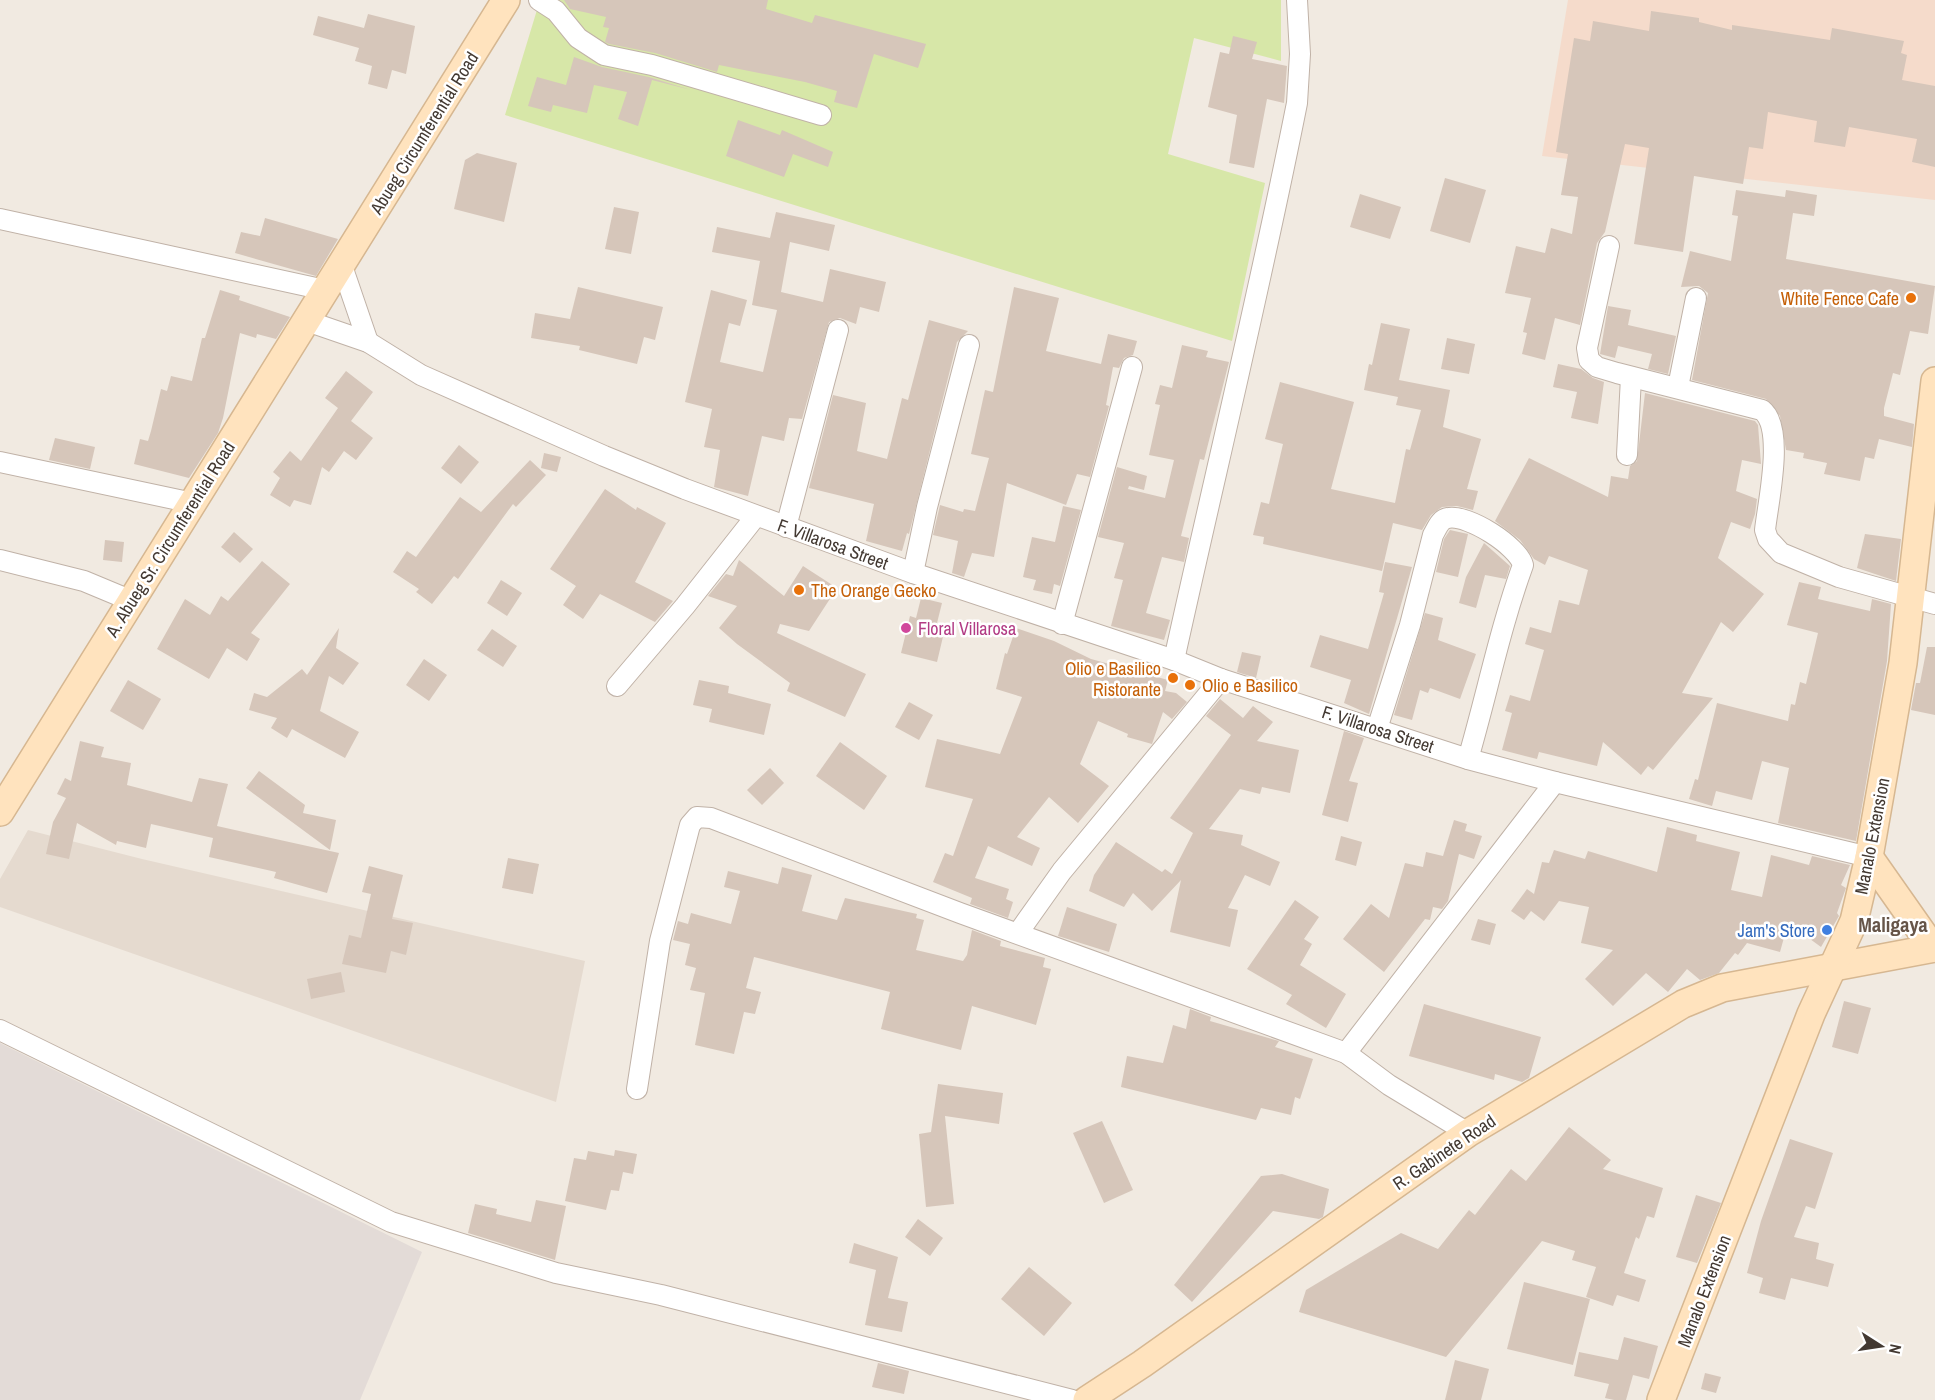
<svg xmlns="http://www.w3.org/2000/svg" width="1935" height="1400" viewBox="0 0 1935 1400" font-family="'Archivo Narrow',sans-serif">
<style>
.residential{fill:#e5dacf}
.commercial{fill:#f5dbcb}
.industrial{fill:#e3dbd7}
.green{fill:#d7e7a8}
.building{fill:#d6c6ba}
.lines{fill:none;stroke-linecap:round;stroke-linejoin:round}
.street-casing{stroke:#c0b2a7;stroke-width:22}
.secondary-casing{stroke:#d6b791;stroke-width:30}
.street{stroke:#fff;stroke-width:20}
.secondary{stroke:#ffe3be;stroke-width:27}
.food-dot{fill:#e8710a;stroke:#fff;stroke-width:2}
.hotel-dot{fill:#d1479c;stroke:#fff;stroke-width:2}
.shop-dot{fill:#3f7fe0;stroke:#fff;stroke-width:2}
.labels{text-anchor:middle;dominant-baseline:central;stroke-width:5;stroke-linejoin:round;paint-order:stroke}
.street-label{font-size:18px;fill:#433932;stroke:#fff}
.food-label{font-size:18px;fill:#c56008;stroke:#fff;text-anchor:end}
.hotel-label{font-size:18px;fill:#b23c85;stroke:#fff;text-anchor:start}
.shop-label{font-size:18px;fill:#366cbe;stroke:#fff;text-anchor:end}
.neighbourhood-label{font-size:20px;font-weight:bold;fill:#665549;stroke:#fff}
</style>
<rect width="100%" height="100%" fill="#f1eae1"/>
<polygon class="residential" points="28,830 142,859 585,961 556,1102 0,907 0,879"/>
<polygon class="commercial" points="1568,0 1935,0 1935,200 1542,156"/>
<polygon class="industrial" points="0,1043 422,1252 360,1400 0,1400"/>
<polygon class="green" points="540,0 1281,0 1281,61 1194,38 1168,154 1265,183 1232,341 505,115"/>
<g class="building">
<polygon points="564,0 768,0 766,9 812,23 815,15 926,44 918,68 874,54 857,108 834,102 837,91 805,82 719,65 717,72 655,53 609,44 605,42 609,28 603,27 606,17 570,9"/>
<polygon points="1651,11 1699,18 1699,22 1732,30 1732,25 1830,40 1832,28 1904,41 1901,53 1907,55 1902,80 1935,86 1935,167 1912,162 1917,139 1849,127 1845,147 1814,142 1817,121 1768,112 1763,149 1749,147 1743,184 1694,176 1683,252 1634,244 1649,148 1625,144 1605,232 1597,243 1580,325 1555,318 1545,360 1522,354 1527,333 1523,332 1531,298 1505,293 1516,246 1545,253 1551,228 1572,234 1578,197 1561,195 1568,154 1556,152 1574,38 1590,41 1593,21 1649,31"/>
<polygon points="368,14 415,26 406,74 392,70 387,89 368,84 372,66 355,61 359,48 313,35 318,16 364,28"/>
<polygon points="1233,36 1257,42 1252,59 1287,66 1284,103 1267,99 1254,168 1229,163 1237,115 1208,107 1220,52 1229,54"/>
<polygon points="574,57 602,67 649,77 691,90 652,80 638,126 618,119 627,92 594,85 587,113 553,105 551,112 528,106 537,77 566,85"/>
<polygon points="738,120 780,135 782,130 833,152 828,167 793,154 784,177 726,156"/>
<polygon points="477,153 517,163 504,222 454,209 465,160"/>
<polygon points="1445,178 1486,190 1470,243 1430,231"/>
<polygon points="1736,190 1785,197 1786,190 1817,195 1814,216 1793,213 1786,259 1935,286 1928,334 1910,331 1900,375 1893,373 1884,408 1884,416 1914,424 1912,447 1879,439 1874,459 1865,457 1860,481 1824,474 1827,463 1803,458 1804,453 1786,450 1780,416 1766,399 1692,380 1708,293 1699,286 1681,287 1690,251 1731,261 1738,216 1732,215"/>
<polygon points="1360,194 1401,207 1390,239 1350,227"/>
<polygon points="614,207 639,212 631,254 605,249"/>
<polygon points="776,212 835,225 829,251 790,242 781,292 823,302 830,269 886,282 879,312 860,307 856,324 840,318 829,322 802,419 789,418 784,441 762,436 748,496 714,487 720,450 704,447 712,409 685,402 711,290 747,300 740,326 729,323 720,362 763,372 777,310 752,305 760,261 712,252 717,227 770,238"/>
<polygon points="265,218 338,239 316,276 235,253 241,232 260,236"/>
<polygon points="578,287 663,307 655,340 644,337 637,364 579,350 580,346 531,338 535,313 570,319"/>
<polygon points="1014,287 1059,298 1046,351 1101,364 1108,334 1137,341 1133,355 1124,358 1119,368 1113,367 1106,405 1109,406 1090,477 1077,474 1066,505 1007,483 994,557 972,553 964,577 952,573 958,541 933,535 940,505 963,512 964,509 975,511 989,458 971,454 985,390 993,392"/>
<polygon points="220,290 240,296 239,300 290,317 276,339 257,334 256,338 240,333 223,418 218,433 189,478 134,464 140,439 148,441 151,431 161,389 167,391 171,376 192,381 202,338 205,338"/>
<polygon points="1608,306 1631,310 1628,325 1676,336 1668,374 1648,369 1652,354 1618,346 1615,358 1600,354"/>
<polygon points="929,320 968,331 957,342 909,534 907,533 902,551 866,541 874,504 809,488 833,395 866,403 857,451 887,459 902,398 908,400"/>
<polygon points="1381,323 1410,329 1399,380 1450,390 1443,427 1481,439 1467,489 1478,491 1473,510 1457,506 1442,507 1431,515 1422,530 1393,523 1382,571 1263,544 1264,537 1253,535 1261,502 1269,504 1283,444 1265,439 1280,382 1354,402 1331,489 1395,503 1406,449 1410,450 1421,410 1396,405 1398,397 1364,390 1369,364 1372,365"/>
<polygon points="1447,338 1475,344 1469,374 1441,369"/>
<polygon points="1182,345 1208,351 1206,357 1229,362 1204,460 1200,459 1181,536 1189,538 1184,562 1162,557 1146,613 1170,620 1164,640 1111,626 1123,580 1114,578 1124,543 1098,537 1117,467 1147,476 1144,490 1129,486 1128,489 1165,498 1174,460 1149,455 1160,405 1155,404 1160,385 1172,388"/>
<polygon points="1558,364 1581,369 1593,378 1604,382 1598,424 1571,418 1577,392 1553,387"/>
<polygon points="346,371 373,392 351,421 373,438 356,460 344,451 329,472 322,467 311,505 294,500 290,507 270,495 280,478 273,472 290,451 301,461 338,408 325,398"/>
<polygon points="1645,393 1755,421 1758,425 1761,464 1742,460 1736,491 1757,499 1755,514 1750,529 1731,522 1718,558 1764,594 1733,632 1721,622 1682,693 1713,698 1653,770 1648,766 1641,775 1603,742 1597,766 1539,752 1537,759 1502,750 1512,713 1505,711 1510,695 1530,701 1544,650 1525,644 1530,627 1551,633 1559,600 1579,605 1588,570 1549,556 1545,565 1534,559 1520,540 1495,521 1529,458 1608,497 1611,476 1628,479 1630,466 1637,461"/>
<polygon points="55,438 95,447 90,469 49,460"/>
<polygon points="459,445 479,462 461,484 441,468"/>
<polygon points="544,453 561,457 557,472 541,468"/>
<polygon points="530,460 546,475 516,507 513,504 458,579 454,576 432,604 416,592 419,589 393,572 407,551 416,557 460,497 481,512"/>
<polygon points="605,489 636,510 637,507 666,523 635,582 673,601 655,622 600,594 583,619 563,605 576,586 550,569"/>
<polygon points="1063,506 1081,510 1060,586 1054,584 1052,594 1033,590 1036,580 1023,577 1032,537 1055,542"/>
<polygon points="1450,530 1468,534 1458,577 1436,572 1444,539"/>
<polygon points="234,532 253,549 240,563 221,547"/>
<polygon points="1865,534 1901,539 1896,581 1857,568"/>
<polygon points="105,540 124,542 122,562 103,560"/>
<polygon points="1484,543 1510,566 1506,579 1485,575 1476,608 1459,603 1466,577"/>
<polygon points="739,560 784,596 803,566 837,588 809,631 780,624 777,633 866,674 845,717 787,691 790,683 737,644 719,628 737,606 708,596 726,574 733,576"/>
<polygon points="262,561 290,584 251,633 260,639 247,661 227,648 209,679 157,649 185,599 210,615 221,596 228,601"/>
<polygon points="1385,562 1412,567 1369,714 1344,703 1351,680 1310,667 1320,635 1368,649 1384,593 1379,592"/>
<polygon points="501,580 522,593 507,616 487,603"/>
<polygon points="1799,582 1821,587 1818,599 1870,611 1872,599 1891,604 1887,661 1856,841 1778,823 1789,768 1762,761 1752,800 1716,791 1712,806 1689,799 1695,779 1698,780 1717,703 1788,721 1791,704 1795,705 1800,682 1806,684 1818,633 1787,625"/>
<polygon points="921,598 942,603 937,623 946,624 937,662 901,653 910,616 916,618"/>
<polygon points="1425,613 1443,618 1438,640 1476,654 1460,699 1430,688 1428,693 1420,690 1412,720 1394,715"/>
<polygon points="339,628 336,648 359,663 343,685 329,676 320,711 359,732 345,758 292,729 287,738 271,728 277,718 249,710 254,693 267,697 302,669 307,675"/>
<polygon points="1016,628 1054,641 1091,659 1168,680 1165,691 1176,693 1187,702 1172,719 1163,712 1152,744 1127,737 1128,734 1098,721 1080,764 1109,786 1078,823 1049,797 1017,837 1040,848 1032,866 988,846 975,878 1009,889 1006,899 1013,902 1008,918 970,904 972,898 933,882 945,853 953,856 973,799 925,787 937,739 1000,754 1022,697 996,689 1005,653 1007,654"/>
<polygon points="492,629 517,646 503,667 477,650"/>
<polygon points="1927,647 1935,647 1935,715 1911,710 1916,683 1920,683"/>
<polygon points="1242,652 1261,656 1256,678 1237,672"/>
<polygon points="424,659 447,675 429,701 406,685"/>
<polygon points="128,680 161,699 143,730 110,711"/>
<polygon points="699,680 729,686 728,693 771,704 764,735 709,722 712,709 693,705"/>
<polygon points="1220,699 1243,718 1253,706 1273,722 1257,741 1299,750 1290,793 1262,787 1260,794 1240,789 1209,829 1243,835 1241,845 1280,862 1270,886 1245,875 1228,908 1238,910 1230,947 1170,932 1181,880 1152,911 1133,893 1124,907 1089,891 1094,875 1116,842 1162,872 1165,869 1172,874 1193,833 1170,818 1231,735 1206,716"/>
<polygon points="909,702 933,715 919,740 895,727"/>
<polygon points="1344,731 1364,738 1349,781 1358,783 1348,822 1322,815"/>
<polygon points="80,741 104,747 101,757 131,763 127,785 192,802 199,778 228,784 217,826 339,853 327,893 274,878 276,872 209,857 213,838 151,824 146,848 117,841 116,845 77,823 69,859 46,854 53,822 66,798 57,794 65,778 71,781"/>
<polygon points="840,742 887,776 864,810 816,776"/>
<polygon points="770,768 784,783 762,805 747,790"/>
<polygon points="259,771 305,805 303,813 336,820 330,850 246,788"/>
<polygon points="1454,820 1467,824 1465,831 1482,836 1474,859 1459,854 1448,901 1442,909 1433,907 1430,920 1425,919 1384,972 1343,939 1371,904 1389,918 1405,863 1423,867 1426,852 1443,856"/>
<polygon points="1667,827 1697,835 1696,841 1740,852 1731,890 1762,897 1771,855 1809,865 1812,856 1850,865 1841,885 1846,888 1837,913 1839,916 1821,947 1788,923 1780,952 1747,943 1738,955 1735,953 1719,973 1700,980 1687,969 1668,992 1646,973 1613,1006 1585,979 1613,950 1581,943 1589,907 1559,901 1544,921 1531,911 1524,920 1511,911 1527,889 1534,894 1542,862 1549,863 1554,850 1585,859 1588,851 1657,872"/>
<polygon points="1341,836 1362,842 1356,866 1335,860"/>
<polygon points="508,858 539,864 533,894 502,888"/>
<polygon points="369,866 403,875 392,919 413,923 406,955 391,951 386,973 342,964 349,935 361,938 371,894 362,892"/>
<polygon points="782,867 812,875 802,911 837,920 845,898 917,914 916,918 924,920 916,950 963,961 967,955 972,930 1001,941 1000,946 1045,958 1043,967 1051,969 1036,1025 972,1006 961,1050 881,1029 890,992 754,957 746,988 761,992 755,1014 744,1012 734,1054 695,1045 705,993 690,990 696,968 685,965 690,944 673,940 678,921 688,924 691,913 731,924 740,891 724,887 728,871 778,884"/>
<polygon points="1295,900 1319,917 1304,939 1312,944 1300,965 1346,994 1326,1028 1286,1004 1292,995 1247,969"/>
<polygon points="1067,907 1117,924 1109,952 1058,936"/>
<polygon points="1478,919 1496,924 1490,945 1471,940"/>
<polygon points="341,972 345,992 311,999 307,979"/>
<polygon points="1844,1001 1871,1008 1858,1054 1832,1047"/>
<polygon points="1424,1004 1541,1037 1529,1078 1522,1082 1495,1074 1494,1080 1409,1056"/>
<polygon points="1190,1009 1211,1017 1210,1021 1279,1041 1275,1047 1313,1059 1300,1099 1295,1097 1291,1115 1261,1108 1256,1120 1121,1087 1127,1056 1163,1063 1173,1025 1186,1029"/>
<polygon points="938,1084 1003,1093 999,1124 945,1116 954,1204 926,1207 919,1134 931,1132"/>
<polygon points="1102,1121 1133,1190 1104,1203 1073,1133"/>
<polygon points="1569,1127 1611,1160 1603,1169 1663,1188 1654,1218 1647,1216 1639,1239 1636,1237 1624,1273 1646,1280 1639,1302 1617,1295 1613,1306 1586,1297 1596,1267 1572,1260 1575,1251 1542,1241 1446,1357 1299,1312 1306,1290 1401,1233 1438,1249 1469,1210 1475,1215 1511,1169 1526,1181"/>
<polygon points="1790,1139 1833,1153 1815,1209 1806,1206 1794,1237 1819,1243 1816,1259 1834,1264 1828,1287 1791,1278 1785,1300 1759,1293 1763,1278 1747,1273 1761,1221"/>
<polygon points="615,1150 637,1154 633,1174 623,1172 619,1191 611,1190 606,1210 565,1201 574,1158 586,1160 588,1151 614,1156"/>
<polygon points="1282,1174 1329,1189 1323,1217 1319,1219 1273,1211 1192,1302 1174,1285 1261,1176"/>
<polygon points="1696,1195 1721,1203 1697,1263 1676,1257"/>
<polygon points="536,1200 566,1206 555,1260 468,1233 475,1204 497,1209 496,1214 531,1222"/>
<polygon points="918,1219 943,1238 930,1256 905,1237"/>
<polygon points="854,1243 898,1257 888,1298 908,1302 902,1332 865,1325 876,1270 849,1263"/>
<polygon points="1029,1267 1072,1303 1044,1336 1001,1299"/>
<polygon points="1524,1282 1590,1299 1573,1365 1507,1349"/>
<polygon points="1624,1337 1658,1346 1649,1379 1633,1375 1626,1400 1614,1400 1605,1398 1609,1384 1574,1376 1579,1352 1618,1360"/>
<polygon points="1455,1360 1489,1369 1481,1400 1445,1400"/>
<polygon points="878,1363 909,1371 904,1394 872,1387"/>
<polygon points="1705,1373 1721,1377 1716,1393 1701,1389"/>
</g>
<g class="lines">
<g class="street-casing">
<g id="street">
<polyline points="539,0 556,11 578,38 604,55 652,65 821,115"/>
<polyline points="0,219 325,290"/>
<path d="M 1609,246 L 1587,348 L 1589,360 L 1597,367 L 1617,373 L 1762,410 C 1785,428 1768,502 1765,530 L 1768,539 L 1781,553 L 1839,577 L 1935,604"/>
<polyline points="342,266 368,342"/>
<polyline points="307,321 368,342 421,375 604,456 685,489 913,573 1174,660 1221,679 1468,759 1555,782 1869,857"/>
<polyline points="1678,387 1696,298"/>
<polyline points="1627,455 1631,377"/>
<polyline points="0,462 193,503"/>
<polyline points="786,527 838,330"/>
<polyline points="0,560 84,581 132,601"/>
<polyline points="913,573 927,507 969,345"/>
<polyline points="1062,624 1132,367"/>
<path d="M 1174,660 C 1215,474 1260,290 1297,103 L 1300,54 L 1297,0"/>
<polyline points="617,686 685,606 756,516"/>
<path d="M 1377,729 L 1410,625 L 1433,535 C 1437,528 1440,519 1448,518 C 1468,514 1518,546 1523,565 C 1500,628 1487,694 1468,759"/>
<polyline points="1018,933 1062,871 1221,679"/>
<polyline points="0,1030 391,1222 556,1273 661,1295 1072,1400"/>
<polyline points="1346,1053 1389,1085 1468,1133"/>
<polyline points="637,1089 660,941 690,825 697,817 711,818 960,913 1346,1053 1555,782"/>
</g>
</g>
<g class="secondary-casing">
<g id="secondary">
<polyline points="0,812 506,0"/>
<polyline points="1869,857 1933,948"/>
<polyline points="1087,1400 1142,1364 1468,1133 1683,1004 1722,988 1935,948"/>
<polyline points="1661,1400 1811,1014 1854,921 1869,857 1903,663 1935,381"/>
</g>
</g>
<use href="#street" class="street"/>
<use href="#secondary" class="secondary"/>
</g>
<g class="food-dot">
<circle cx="1911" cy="298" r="6"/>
<circle cx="799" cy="590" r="6"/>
<circle cx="1173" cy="678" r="6"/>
<circle cx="1190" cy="685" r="6"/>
</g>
<circle class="hotel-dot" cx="906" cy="628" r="6"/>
<circle class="shop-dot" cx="1827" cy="930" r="6"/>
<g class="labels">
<g class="street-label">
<text transform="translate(424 133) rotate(-58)">Abueg Circumferential Road</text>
<text transform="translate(170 539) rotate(-58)">A. Abueg Sr. Circumferential Road</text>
<text transform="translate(833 544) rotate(20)">F. Villarosa Street</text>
<text transform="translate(1378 729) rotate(18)">F. Villarosa Street</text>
<text transform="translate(1872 836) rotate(-79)">Manalo Extension</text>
<text transform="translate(1444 1152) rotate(-34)">R. Gabinete Road</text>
<text transform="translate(1704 1291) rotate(-69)">Manalo Extension</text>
</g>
<g class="food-label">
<text x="1899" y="298">White Fence Cafe</text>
<text x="811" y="590" text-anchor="start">The Orange Gecko</text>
<text x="1161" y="668">Olio e Basilico<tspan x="1161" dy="21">Ristorante</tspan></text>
<text x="1202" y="685" text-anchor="start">Olio e Basilico</text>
</g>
<g class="hotel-label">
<text x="918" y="628">Floral Villarosa</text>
</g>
<g class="shop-label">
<text x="1815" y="930">Jam's Store</text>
</g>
<g class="neighbourhood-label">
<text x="1893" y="924">Maligaya</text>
</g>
</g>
<g transform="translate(1881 1346) rotate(102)" stroke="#ffffff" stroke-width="4.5" paint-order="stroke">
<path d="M0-4.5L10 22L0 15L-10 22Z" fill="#433932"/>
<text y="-9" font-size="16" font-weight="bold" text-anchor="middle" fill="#433932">N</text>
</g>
</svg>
